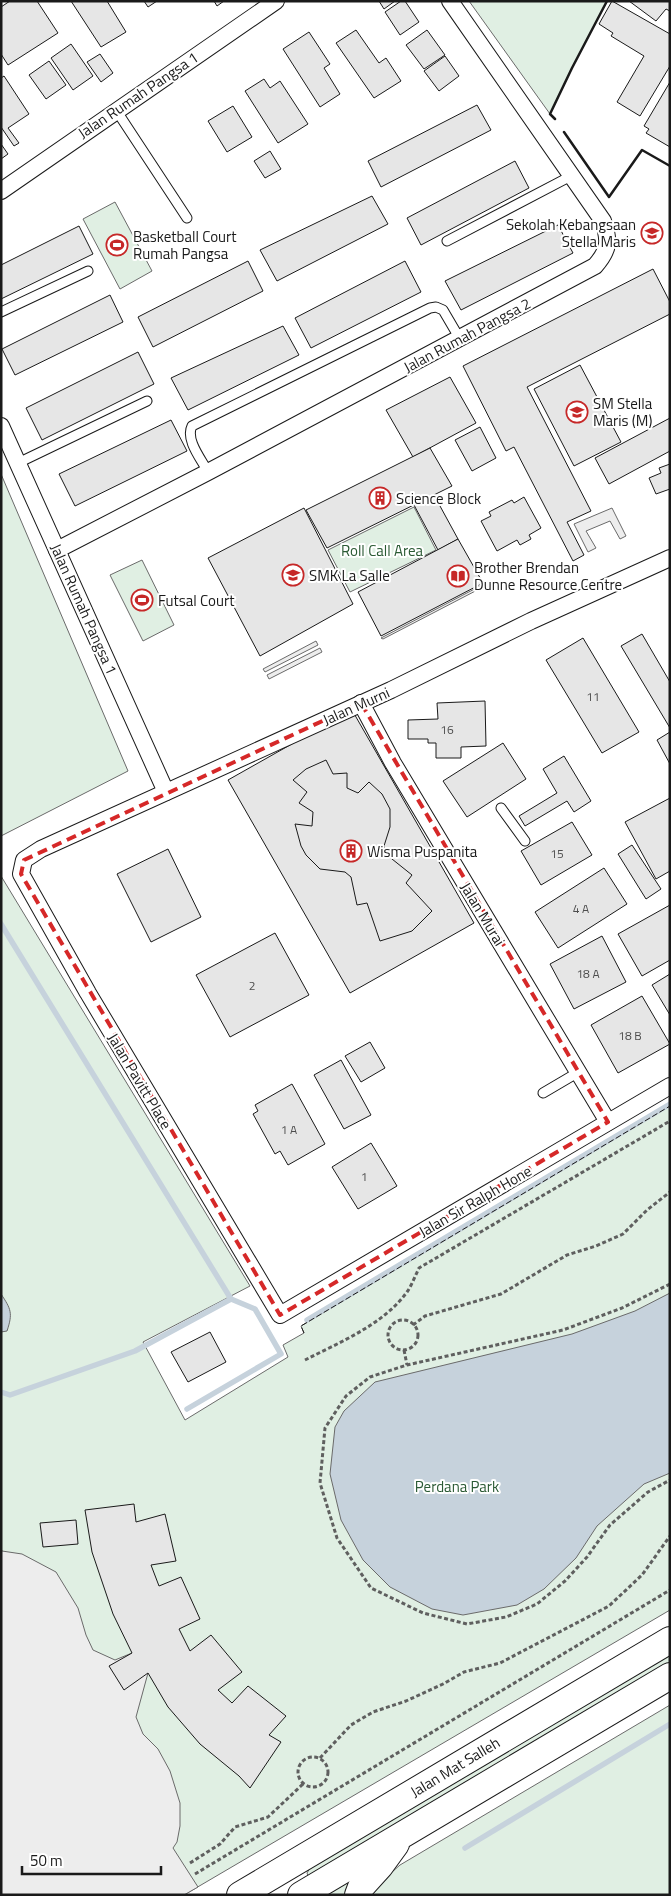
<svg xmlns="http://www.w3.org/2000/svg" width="671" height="1896" viewBox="0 0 671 1896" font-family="'Titillium Web',sans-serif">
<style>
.green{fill:#e0efe3;stroke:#6a6a6a}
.parking{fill:#ededed;stroke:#6a6a6a}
.water{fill:#c6d2dc;stroke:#6a6a6a}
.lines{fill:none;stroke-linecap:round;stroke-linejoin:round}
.stream{stroke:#c6d2dc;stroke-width:5.5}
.building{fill:#e6e6e6;stroke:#1a1a1a}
.service-casing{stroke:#1a1a1a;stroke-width:11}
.minor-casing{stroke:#1a1a1a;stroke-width:18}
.primary-casing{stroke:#1a1a1a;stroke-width:28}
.path{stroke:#5f5f5f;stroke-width:3;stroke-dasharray:4 2.5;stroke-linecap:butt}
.service{stroke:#fff;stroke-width:9}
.minor{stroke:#fff;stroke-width:16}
.primary{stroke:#fff;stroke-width:26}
.fence{stroke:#1a1a1a;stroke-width:1;stroke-dasharray:6 2.5;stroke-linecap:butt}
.wall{stroke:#1a1a1a;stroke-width:2.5}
.marked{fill:none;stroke:#d62828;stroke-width:4;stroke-dasharray:10 6;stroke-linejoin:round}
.labels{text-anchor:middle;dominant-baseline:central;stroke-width:4;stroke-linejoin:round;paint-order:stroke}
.number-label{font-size:12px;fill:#4d4d4d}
.street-label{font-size:15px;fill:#1a1a1a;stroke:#fff}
.poi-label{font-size:15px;fill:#1a1a1a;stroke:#fff;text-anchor:start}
.park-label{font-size:15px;fill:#2b5a34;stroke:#fff}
</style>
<rect width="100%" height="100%" fill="#fff"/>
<g class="green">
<polygon points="469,1 607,1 572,68 550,114"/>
<polygon points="115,202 152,271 120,289 83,219"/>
<polygon points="1,474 128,771 1,836"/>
<polygon points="414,507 436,550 350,592 328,550"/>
<polygon points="142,560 174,625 143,641 110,575"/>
<polygon points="1,876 250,1286 143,1342 185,1420 288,1357 283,1345 304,1333 301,1326 670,1106 670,1610 184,1895 1,1895"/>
<polygon points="670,1651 670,1664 308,1876 307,1873 310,1868"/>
<polygon points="670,1705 670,1895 371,1895 376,1886 400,1865"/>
<polygon points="358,1874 347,1895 326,1895"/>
</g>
<g class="parking">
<polygon points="612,508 626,536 620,539 610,521 586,531 596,548 588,552 574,524"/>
<polygon points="484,584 485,586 383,639 381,638"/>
<polygon points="316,641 318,645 265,672 263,669"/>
<polygon points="320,648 322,652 269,679 267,675"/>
<polygon points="1,1549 2,1551 22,1554 56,1572 78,1608 86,1635 93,1650 115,1660 132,1653 130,1668 148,1673 136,1717 143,1734 158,1749 170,1771 180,1803 180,1826 177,1842 173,1848 198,1887 184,1895 1,1895"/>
</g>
<g class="water">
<polygon points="670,1293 670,1473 644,1484 597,1526 576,1558 544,1589 517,1605 463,1615 432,1609 390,1587 363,1560 341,1520 330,1474 335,1427 344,1411 375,1382 572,1334 635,1311"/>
<path d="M 1,1294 C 11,1309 13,1313 7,1331 L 1,1332 Z"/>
</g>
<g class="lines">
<g class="stream">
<polyline points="1,924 231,1299 255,1309 281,1354 187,1409"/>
<polyline points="307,1320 670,1104"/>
<polyline points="1,1392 10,1395 135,1351 231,1299"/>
<polyline points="465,1848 670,1724"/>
</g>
</g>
<g class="building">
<polygon points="10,1 37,1 58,33 8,65 1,54 1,7"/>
<polygon points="71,1 107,1 126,32 101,47"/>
<polygon points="144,1 157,1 148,7"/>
<polygon points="214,1 224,1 217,6"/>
<polygon points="379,1 395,1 384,9"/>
<polygon points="401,1 405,1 419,22 400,35 385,12"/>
<polygon points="612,1 670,34 670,66 640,116 617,102 644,56 611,36 613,33 599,24"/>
<polygon points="629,1 670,1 670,11 666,9 656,21"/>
<polygon points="356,30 379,63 386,58 401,81 374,98 336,43"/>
<polygon points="427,30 445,55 424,69 406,45"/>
<polygon points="309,32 330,64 324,68 340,94 320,107 283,49"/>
<polygon points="71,44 93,76 73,90 51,58"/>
<polygon points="100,54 113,73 101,82 87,62"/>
<polygon points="445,56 459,76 439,91 424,71"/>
<polygon points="49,61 66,85 46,99 29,75"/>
<polygon points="4,76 29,114 8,128 19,143 14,146 1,127 1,78"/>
<polygon points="264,79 270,88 280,81 308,124 278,143 245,91"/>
<polygon points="670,82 670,147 646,133 649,129 644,126"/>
<polygon points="477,105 491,130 381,187 368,161"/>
<polygon points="233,106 252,137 227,152 208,121"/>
<polygon points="1,144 8,154 1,159"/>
<polygon points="270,151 281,169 265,178 254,161"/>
<polygon points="515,161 529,188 421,245 407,218"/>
<polygon points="372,196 388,224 277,281 260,250"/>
<polygon points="558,225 573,253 461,310 445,281"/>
<polygon points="79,226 93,254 1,299 1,265"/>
<polygon points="248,261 263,291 153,347 138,317"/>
<polygon points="405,261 421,292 311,348 295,318"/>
<polygon points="653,269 670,302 670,314 527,387 591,511 567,522 584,555 573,561 514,447 506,451 463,366"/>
<polygon points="110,295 123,322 15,375 2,349"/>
<polygon points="283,326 299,355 188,410 171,378"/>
<polygon points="138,352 154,384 42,440 26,408"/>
<polygon points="580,365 621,442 574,466 534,389"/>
<polygon points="450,377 476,423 413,457 386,410"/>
<polygon points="670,418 670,451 609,484 595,458"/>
<polygon points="171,420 187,451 75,506 59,474"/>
<polygon points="480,427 496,458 472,471 455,440"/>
<polygon points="430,448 452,486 327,548 306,510"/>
<polygon points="670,464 670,489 656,494 649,478 661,473 659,468"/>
<polygon points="434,495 458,539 438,550 414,505"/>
<polygon points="524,497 541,528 529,535 531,539 520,545 517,540 497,551 481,521 491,516 489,512 512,500 514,503"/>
<polygon points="304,508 353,604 260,656 208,558"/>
<polygon points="458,539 483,583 381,636 358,592"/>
<polygon points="642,634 670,682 670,728 621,646"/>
<polygon points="583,638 639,732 602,753 546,660"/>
<polygon points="485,701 486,746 461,747 461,758 436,758 436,743 428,743 428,739 408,739 408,720 438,719 437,703"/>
<polygon points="352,710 474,923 350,993 228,780"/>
<polygon points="670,732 670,764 657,740"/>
<polygon points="503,743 526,779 467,817 443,781"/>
<polygon points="564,756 591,801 574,812 567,801 525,826 519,816 557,793 543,769"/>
<polygon points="326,760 333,774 347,773 347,788 358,793 369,782 382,794 390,809 390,827 384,846 387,855 412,875 406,883 432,911 412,931 380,941 367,903 357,905 351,877 345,872 320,869 306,855 301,846 295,824 312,826 313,812 299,803 307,792 293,780 306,769"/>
<polygon points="670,798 670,871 656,879 625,822"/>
<polygon points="572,822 592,855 541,885 521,851"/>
<polygon points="632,845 661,889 646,899 618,854"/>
<polygon points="168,849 201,917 151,942 117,874"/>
<polygon points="604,868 627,904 558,948 535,912"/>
<polygon points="670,905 670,960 642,976 618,934"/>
<polygon points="275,933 309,995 230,1037 196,975"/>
<polygon points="602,936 626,982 574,1009 550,964"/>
<polygon points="670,974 670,1015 652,985"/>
<polygon points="642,996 670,1044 618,1073 591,1025"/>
<polygon points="370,1042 385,1068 361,1082 345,1056"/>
<polygon points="341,1060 371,1115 344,1129 314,1075"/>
<polygon points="292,1084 325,1144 288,1165 280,1151 275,1154 253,1114 258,1111 255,1105"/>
<polygon points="371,1143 397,1186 358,1209 332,1167"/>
<polygon points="210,1332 226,1362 188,1382 171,1352"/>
<polygon points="134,1504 136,1522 165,1514 176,1561 151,1565 159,1586 181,1577 200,1619 179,1629 190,1651 211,1635 242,1672 218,1690 232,1703 248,1686 286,1716 269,1735 281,1742 250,1788 239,1776 200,1744 168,1707 148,1673 124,1690 109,1666 132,1653 113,1614 92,1552 85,1510"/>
<polygon points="76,1520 78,1544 43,1547 40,1523"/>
</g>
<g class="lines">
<g class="service-casing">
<g id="service">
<polyline points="116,110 187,218"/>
<polyline points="447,241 571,176"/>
<polyline points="1,312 88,271"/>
<polyline points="18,463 147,401"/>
<path d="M 208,472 C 202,460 185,440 192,426 L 430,308 L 436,307 L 443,310 L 460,339"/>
<polyline points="501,808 525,841"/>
<polyline points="543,1093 577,1073"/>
</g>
</g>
<g class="minor-casing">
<g id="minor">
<polyline points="1,191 276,1"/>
<polyline points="1,426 166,792"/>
<path d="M 57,550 L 208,472 L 595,266 C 609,250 610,241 603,221 L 450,1"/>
<polyline points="670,558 531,621 391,690 41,849 24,860 21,874 88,993 280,1315 670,1086"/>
<polyline points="361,703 393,763 608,1122"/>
</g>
</g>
<g class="primary-casing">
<g id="primary">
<polyline points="240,1895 670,1640"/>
<polyline points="301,1895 670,1676"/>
<polyline points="358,1895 361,1887 380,1866 396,1844"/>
</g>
</g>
<g class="path">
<polyline points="670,1284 622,1308 563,1330 407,1365 370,1377 346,1396 325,1428 320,1483 337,1538 371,1588 423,1613 467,1624 506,1617 537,1604 565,1581 587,1557 610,1525 648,1492 670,1480"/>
<circle cx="403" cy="1335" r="15"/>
<polyline points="413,1325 425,1316 501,1294 567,1255 596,1246 623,1234 647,1210 670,1192"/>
<polyline points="404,1350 407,1365"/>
<path d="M 305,1360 C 340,1342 383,1325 407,1292 C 412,1285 415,1276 419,1268 L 670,1121"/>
<circle cx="313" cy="1772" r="15"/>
<polyline points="320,1758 351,1725 373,1712 406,1701 443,1684 464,1672 500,1663 609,1606 642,1575 670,1536"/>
<polyline points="190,1863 220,1844 235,1827 268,1817 303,1784"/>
<polyline points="195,1874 670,1590"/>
</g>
<use href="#service" class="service"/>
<use href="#minor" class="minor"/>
<use href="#primary" class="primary"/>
<polyline class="fence" points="304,1333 301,1326 670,1106"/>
<g class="wall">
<polyline points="555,119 550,114 572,68 607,1"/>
<polyline points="564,132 609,197 642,150 670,166"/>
</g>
</g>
<path class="marked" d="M 361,703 L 608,1122 L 280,1315 L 21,874 L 24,860 Z"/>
<defs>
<g id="school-ring" transform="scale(1.125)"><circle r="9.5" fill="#fff" stroke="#c62828" stroke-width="1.5"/><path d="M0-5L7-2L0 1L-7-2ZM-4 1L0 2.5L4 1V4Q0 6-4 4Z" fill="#c62828"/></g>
<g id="stadium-ring" transform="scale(1.125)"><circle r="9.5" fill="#fff" stroke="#c62828" stroke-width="1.5"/><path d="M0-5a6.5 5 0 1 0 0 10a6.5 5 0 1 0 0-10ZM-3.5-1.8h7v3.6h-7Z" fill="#c62828"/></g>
<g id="building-ring" transform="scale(1.125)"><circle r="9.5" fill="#fff" stroke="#c62828" stroke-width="1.5"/><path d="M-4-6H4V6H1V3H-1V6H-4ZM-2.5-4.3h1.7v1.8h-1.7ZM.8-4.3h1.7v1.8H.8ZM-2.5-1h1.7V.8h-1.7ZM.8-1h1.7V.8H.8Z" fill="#c62828"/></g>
<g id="library-ring" transform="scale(1.125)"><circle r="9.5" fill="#fff" stroke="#c62828" stroke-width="1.5"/><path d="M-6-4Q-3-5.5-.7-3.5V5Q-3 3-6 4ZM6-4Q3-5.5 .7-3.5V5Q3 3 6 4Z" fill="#c62828"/></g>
</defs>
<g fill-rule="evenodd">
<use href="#school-ring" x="652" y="233"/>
<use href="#stadium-ring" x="117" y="245"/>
<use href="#school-ring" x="577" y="412"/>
<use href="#building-ring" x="380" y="498"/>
<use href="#school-ring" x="293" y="575"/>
<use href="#library-ring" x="458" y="576"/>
<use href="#stadium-ring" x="142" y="600"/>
<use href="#building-ring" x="351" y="851"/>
</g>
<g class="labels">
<g class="number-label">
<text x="593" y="696">11</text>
<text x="447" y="729">16</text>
<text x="557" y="853">15</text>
<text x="581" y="908">4 A</text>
<text x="588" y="973">18 A</text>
<text x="252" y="985">2</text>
<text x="630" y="1035">18 B</text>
<text x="289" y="1129">1 A</text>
<text x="364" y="1176">1</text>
</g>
<g class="street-label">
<text transform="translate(138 95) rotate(-34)">Jalan Rumah Pangsa 1</text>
<text transform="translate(467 335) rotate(-28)">Jalan Rumah Pangsa 2</text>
<text transform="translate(84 609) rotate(66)">Jalan Rumah Pangsa 1</text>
<text transform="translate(356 706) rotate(-24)">Jalan Murni</text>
<text transform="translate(483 914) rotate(59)">Jalan Murai</text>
<text transform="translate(140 1081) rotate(59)">Jalan Pavitt Place</text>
<text transform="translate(475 1201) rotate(-30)">Jalan Sir Ralph Hone</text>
<text transform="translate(455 1767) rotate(-31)">Jalan Mat Salleh</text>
</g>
<g class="poi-label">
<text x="636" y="224" text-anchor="end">Sekolah Kebangsaan<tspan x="636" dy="17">Stella Maris</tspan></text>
<text x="133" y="236">Basketball Court<tspan x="133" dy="17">Rumah Pangsa</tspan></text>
<text x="593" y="403">SM Stella<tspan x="593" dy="17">Maris (M)</tspan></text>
<text x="396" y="498">Science Block</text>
<text x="474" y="567">Brother Brendan<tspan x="474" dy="17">Dunne Resource Centre</tspan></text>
<text x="309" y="575">SMK La Salle</text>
<text x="158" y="600">Futsal Court</text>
<text x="367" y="851">Wisma Puspanita</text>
</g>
<g class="park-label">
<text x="382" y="550">Roll Call Area</text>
<text x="457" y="1486">Perdana Park</text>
</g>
</g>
<rect width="671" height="1896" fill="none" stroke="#1a1a1a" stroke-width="5"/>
<path d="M22 1866v8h139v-8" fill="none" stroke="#1a1a1a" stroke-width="2.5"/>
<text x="30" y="1866" font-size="15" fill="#1a1a1a" stroke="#ffffff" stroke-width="4" paint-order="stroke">50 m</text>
</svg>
